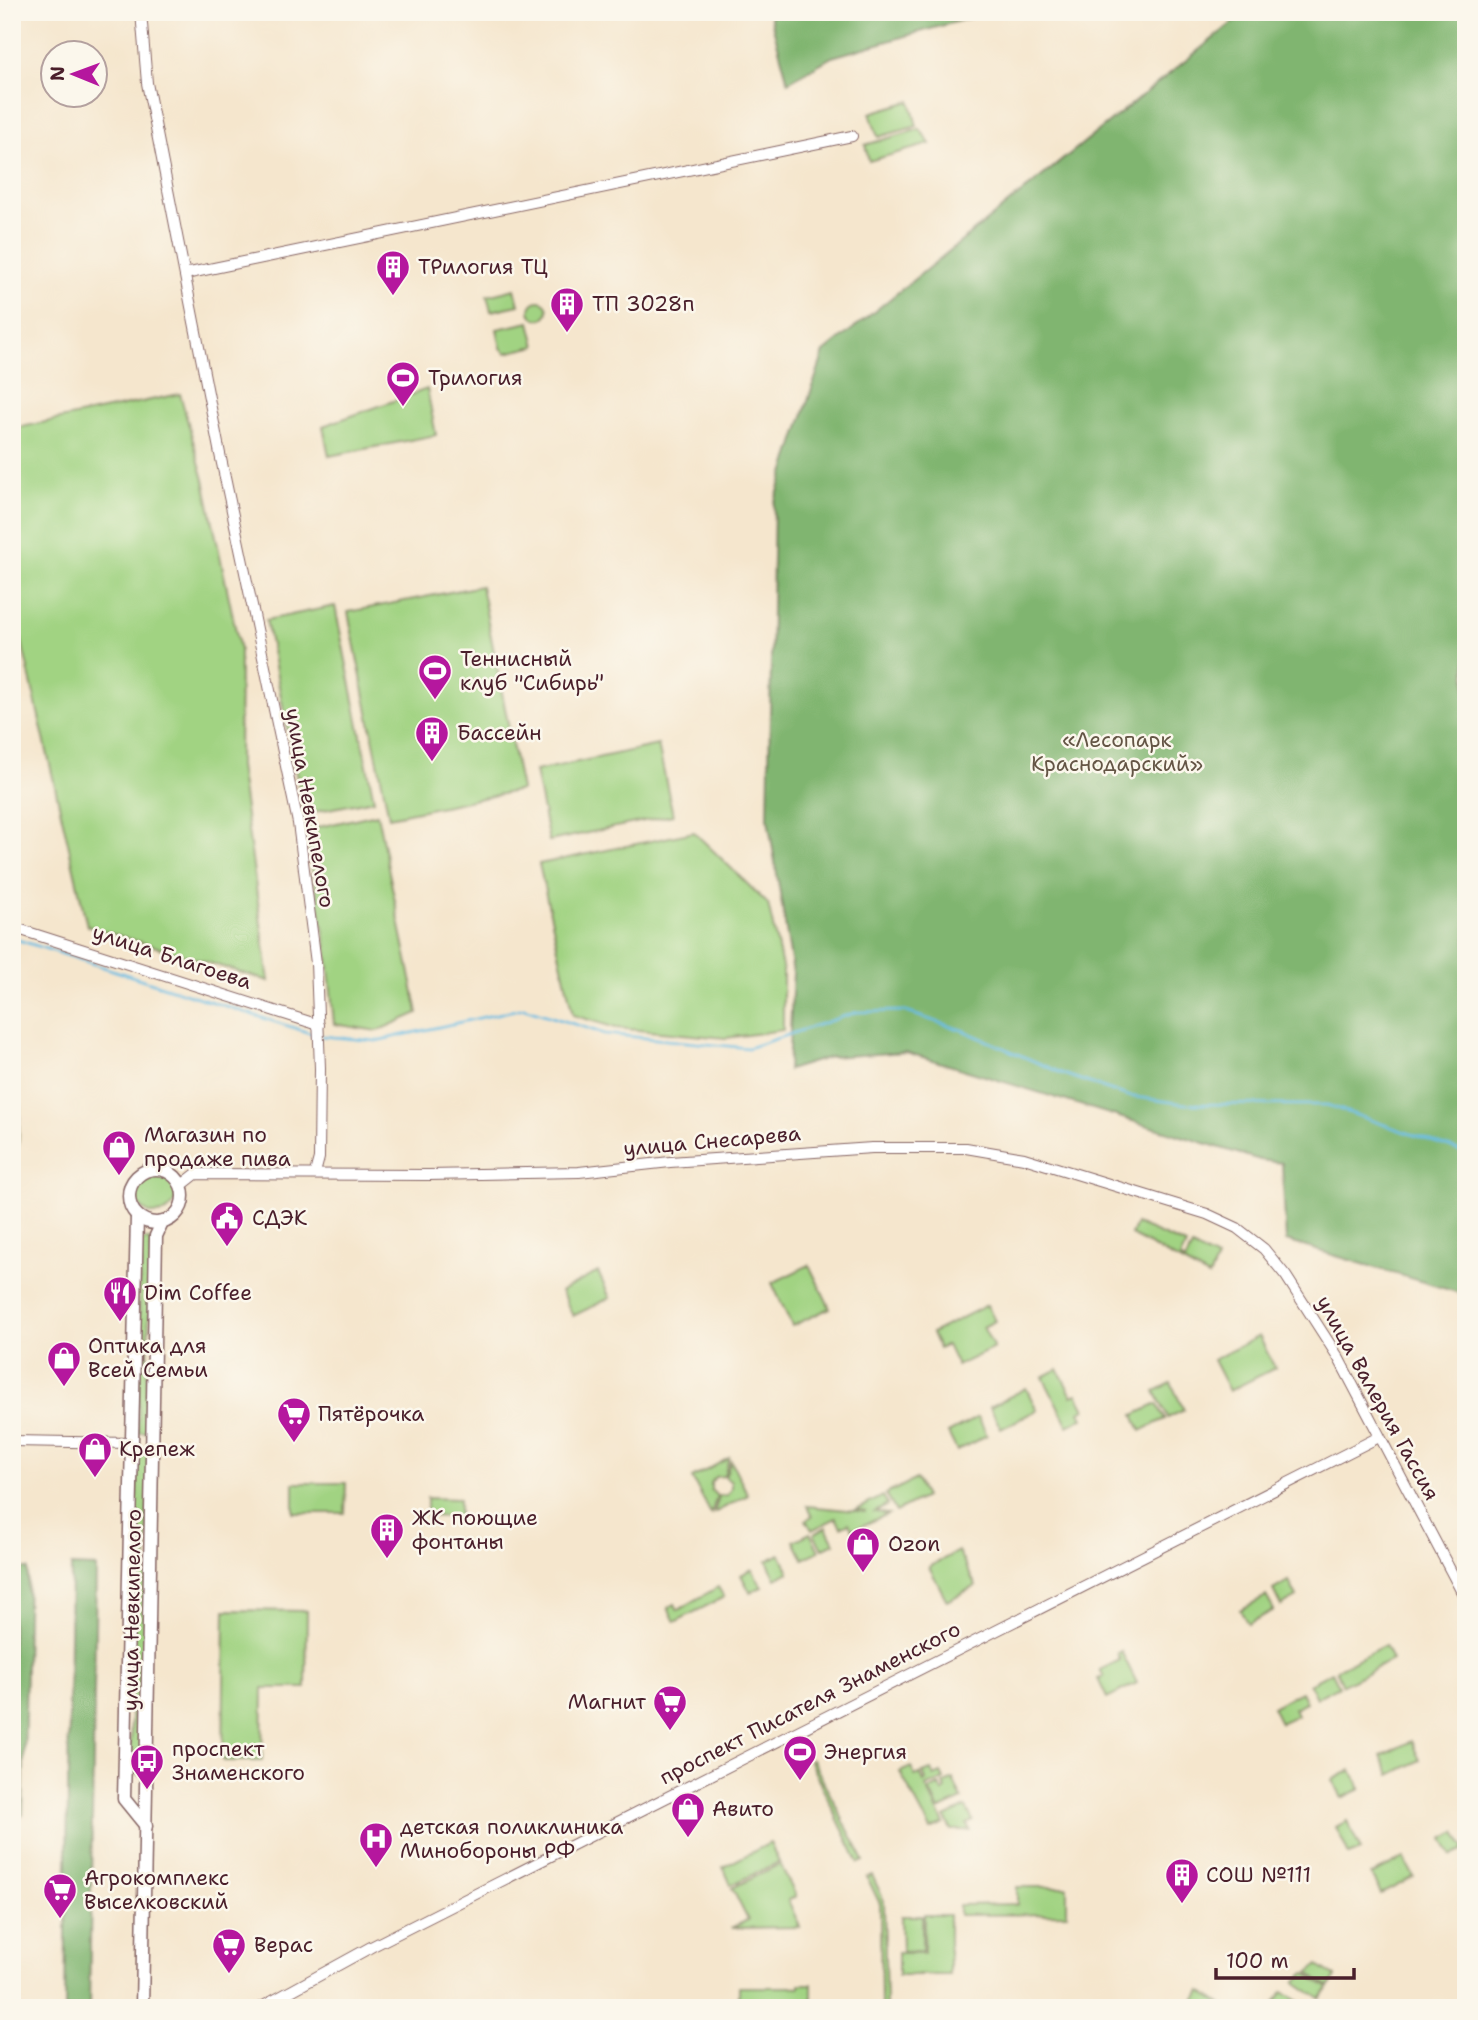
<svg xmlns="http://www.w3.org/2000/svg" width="1478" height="2020" viewBox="0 0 1478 2020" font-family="'Shantell Sans',sans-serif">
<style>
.green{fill:#a1d382;stroke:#767956;stroke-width:2}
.forest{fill:#80b570;stroke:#656a4e;stroke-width:2}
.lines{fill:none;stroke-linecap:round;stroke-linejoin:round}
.stream{stroke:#66bce3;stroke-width:2.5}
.minor-casing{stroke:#866564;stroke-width:12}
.tertiary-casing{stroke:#866564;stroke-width:15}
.minor{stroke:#fff;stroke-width:10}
.tertiary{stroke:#fff;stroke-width:12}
.labels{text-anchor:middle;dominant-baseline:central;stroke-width:5;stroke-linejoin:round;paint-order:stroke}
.poi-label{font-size:21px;fill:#4a1f2b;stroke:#fbf7ec;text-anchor:start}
.park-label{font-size:21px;fill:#645545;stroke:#fbf7ec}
.street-label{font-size:21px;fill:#4a1f2b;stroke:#fbf7ec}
</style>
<rect width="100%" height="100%" fill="#fbf7ec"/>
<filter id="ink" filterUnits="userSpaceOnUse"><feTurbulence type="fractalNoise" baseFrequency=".0143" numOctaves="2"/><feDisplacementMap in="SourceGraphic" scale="14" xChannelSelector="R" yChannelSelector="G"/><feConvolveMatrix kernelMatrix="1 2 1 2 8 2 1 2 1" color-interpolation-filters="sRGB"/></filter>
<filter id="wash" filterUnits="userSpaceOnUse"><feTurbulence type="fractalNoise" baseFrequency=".00686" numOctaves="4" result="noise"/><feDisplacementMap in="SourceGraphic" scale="28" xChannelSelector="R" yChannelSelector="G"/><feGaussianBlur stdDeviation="1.57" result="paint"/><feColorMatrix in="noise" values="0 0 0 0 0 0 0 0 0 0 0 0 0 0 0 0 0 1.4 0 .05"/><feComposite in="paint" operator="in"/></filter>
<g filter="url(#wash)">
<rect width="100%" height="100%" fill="#f5e6cd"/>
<g class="green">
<polygon points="910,101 917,126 878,137 870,113"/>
<polygon points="920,129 930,144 869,161 865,145"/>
<polygon points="515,289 519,305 491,311 487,296"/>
<circle cx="539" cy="310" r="9"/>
<polygon points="530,322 536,346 506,353 501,348 497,329"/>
<polygon points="427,389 436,435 329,456 323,426"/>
<polygon points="180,394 204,480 240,650 239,766 269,981 87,926 12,599 12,429"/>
<polygon points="481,586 521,790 389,817 348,612"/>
<polygon points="335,606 374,800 304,814 266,620"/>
<polygon points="658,745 673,815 549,841 535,771"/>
<polygon points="377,814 418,1013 377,1031 334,1024 327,950 305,830"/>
<polygon points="694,832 768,904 783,971 783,1030 726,1038 616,1028 573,1015 539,864"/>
<polygon points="12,1104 20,1105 18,1147 12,1147"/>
<circle cx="156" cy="1194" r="20"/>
<polygon points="1136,1224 1186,1245 1180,1258 1185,1261 1192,1247 1217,1259 1209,1277 1131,1235"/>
<polygon points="140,1240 151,1240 146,1432 138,1432"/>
<polygon points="809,1265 830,1308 792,1326 772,1283"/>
<polygon points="598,1272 610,1298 573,1316 561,1291"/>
<polygon points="987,1305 995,1321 983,1327 994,1348 957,1366 947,1345 939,1349 932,1333"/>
<polygon points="1259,1336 1275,1368 1229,1391 1213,1360"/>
<polygon points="1058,1369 1072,1396 1077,1394 1085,1409 1080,1412 1083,1418 1068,1426 1043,1377"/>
<polygon points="1171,1383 1184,1410 1168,1418 1155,1391"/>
<polygon points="1026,1388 1037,1410 1001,1429 990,1407"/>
<polygon points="1157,1404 1165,1419 1141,1431 1134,1415"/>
<polygon points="978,1417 987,1435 957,1451 948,1433"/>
<polygon points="138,1448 148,1450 147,1561 134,1560"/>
<polygon points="729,1458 724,1476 715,1477 711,1483 711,1490 717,1496 711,1514 692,1478"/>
<polygon points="731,1461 748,1495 714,1513 719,1496 727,1495 731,1489 731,1482 725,1477"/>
<polygon points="916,1479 925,1497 896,1512 886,1494"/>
<polygon points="294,1483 346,1483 345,1513 294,1513"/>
<polygon points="883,1496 888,1505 875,1512 888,1514 853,1530 849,1523 841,1527 836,1518 812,1530 806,1520 812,1516 807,1506 866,1512 856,1510"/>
<polygon points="427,1498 459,1499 459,1517 427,1516"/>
<polygon points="826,1527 834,1543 822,1549 814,1534"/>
<polygon points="810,1533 819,1551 803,1559 794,1541"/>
<polygon points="958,1551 976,1586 947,1601 929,1567"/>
<polygon points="780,1554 789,1572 776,1579 767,1561"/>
<polygon points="134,1566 147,1567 141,1776 130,1773"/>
<polygon points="752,1569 762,1587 750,1592 741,1575"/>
<polygon points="1289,1581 1297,1597 1281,1606 1273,1590"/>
<polygon points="718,1587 724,1597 675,1622 668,1608 675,1604 678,1610"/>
<polygon points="1266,1596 1274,1610 1248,1624 1240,1610"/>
<polygon points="225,1610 307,1611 306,1688 263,1688 262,1761 223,1761"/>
<polygon points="1385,1645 1392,1660 1343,1685 1336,1670"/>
<polygon points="1121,1651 1137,1683 1107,1698 1098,1679 1104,1676 1100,1670 1120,1660 1117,1653"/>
<polygon points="1332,1672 1339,1686 1316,1698 1309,1684"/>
<polygon points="1301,1692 1306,1702 1294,1708 1297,1715 1280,1723 1272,1707"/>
<polygon points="1411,1741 1420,1760 1390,1775 1381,1756"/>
<polygon points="812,1759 864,1861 859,1863 809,1760"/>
<polygon points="911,1767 915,1776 920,1774 924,1782 926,1780 923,1773 931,1770 934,1776 941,1773 944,1779 926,1787 944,1824 931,1830 900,1772"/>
<polygon points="1351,1770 1361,1789 1342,1798 1332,1780"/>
<polygon points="953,1779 962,1799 939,1810 929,1790 939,1785 943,1792 946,1790 943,1784"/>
<polygon points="966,1807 973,1821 967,1824 970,1830 951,1830 945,1817"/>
<polygon points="1347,1821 1361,1850 1349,1855 1336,1827"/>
<polygon points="1456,1832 1465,1850 1452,1856 1443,1839"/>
<polygon points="770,1843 779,1862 731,1885 723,1867"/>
<polygon points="1404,1858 1414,1877 1381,1894 1371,1875"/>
<polygon points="780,1864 796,1896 788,1900 800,1927 731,1928 748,1920 732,1888"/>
<polygon points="872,1875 884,1901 886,2008 881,2008 880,1904 867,1877"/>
<polygon points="1017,1887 1067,1887 1067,1914 959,1915 959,1905 1017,1904"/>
<polygon points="924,1915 949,1915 949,1975 898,1975 898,1953 924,1953"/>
<polygon points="901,1916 922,1916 922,1951 902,1951"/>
<polygon points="1318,1965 1336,1977 1329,1987 1309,1973"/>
<polygon points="1305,1973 1328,1988 1320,1999 1295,1982"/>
<polygon points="800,1984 812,1984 812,2008 739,2005 739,1987 800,1987"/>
<polygon points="1201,1991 1227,2008 1190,2008"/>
<polygon points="1283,1991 1303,2005 1302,2008 1272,2008"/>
</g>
<g class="forest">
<polygon points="773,12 986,12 987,13 832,57 788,82 770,16"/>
<polygon points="1246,12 1466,12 1466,1295 1286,1241 1282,1163 1260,1160 906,1052 830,1057 788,1070 793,973 768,819 774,504 824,352"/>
<polygon points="71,1566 96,1567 89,2008 65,2008"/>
<polygon points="12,1569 28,1569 23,1815 12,1818"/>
</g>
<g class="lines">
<g class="stream">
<polyline points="12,938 316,1035"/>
<polyline points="322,1036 376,1041 524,1008 605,1034 748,1048 857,1012 903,1011 962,1030 1066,1075 1128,1096 1185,1104 1327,1105 1466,1153"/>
</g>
</g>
</g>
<g filter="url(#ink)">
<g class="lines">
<g class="minor-casing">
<g id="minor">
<polyline points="141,12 147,83 220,454 298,823 316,963 320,1068 319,1158 315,1173"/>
<polyline points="185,274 852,136"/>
<polyline points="12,927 319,1025"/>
<polyline points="182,1185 196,1174 429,1175 579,1172 670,1162 872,1148 966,1148 1024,1158 1207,1214 1237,1228 1264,1249 1286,1276 1338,1357 1466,1600"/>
<polyline points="12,1441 130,1443"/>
<polyline points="260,2008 371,1947 1379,1437"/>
</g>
</g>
<g class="tertiary-casing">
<g id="tertiary">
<circle cx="156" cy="1196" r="27"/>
<polyline points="137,1216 124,1799 146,1826"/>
<polyline points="142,2008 156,1236 162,1223"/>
</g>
</g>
<use href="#minor" class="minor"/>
<use href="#tertiary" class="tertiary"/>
</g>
</g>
<defs>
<g id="building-pin" transform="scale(1.75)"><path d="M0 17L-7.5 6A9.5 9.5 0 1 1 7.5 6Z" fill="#b5179e" stroke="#fbf7ec"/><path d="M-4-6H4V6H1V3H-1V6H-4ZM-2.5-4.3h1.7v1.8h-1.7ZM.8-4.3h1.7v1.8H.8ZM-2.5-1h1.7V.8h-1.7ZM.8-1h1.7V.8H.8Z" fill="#fff"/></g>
<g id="stadium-pin" transform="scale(1.75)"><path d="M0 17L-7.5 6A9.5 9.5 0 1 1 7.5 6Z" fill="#b5179e" stroke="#fbf7ec"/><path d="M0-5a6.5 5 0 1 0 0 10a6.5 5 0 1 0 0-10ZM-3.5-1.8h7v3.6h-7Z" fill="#fff"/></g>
<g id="shop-pin" transform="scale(1.75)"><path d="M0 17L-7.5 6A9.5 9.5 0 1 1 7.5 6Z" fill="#b5179e" stroke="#fbf7ec"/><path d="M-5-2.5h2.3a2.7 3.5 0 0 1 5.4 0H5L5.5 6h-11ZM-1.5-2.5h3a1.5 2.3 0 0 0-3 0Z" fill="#fff"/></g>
<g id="civic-pin" transform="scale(1.75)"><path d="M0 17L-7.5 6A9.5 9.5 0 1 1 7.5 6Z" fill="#b5179e" stroke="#fbf7ec"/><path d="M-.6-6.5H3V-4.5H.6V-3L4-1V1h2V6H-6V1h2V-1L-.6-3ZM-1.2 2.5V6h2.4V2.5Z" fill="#fff"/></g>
<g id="restaurant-pin" transform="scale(1.75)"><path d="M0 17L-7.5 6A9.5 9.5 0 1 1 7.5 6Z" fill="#b5179e" stroke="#fbf7ec"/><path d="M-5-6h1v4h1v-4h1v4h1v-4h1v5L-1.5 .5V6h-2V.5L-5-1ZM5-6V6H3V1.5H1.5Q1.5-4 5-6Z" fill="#fff"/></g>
<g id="supermarket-pin" transform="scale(1.75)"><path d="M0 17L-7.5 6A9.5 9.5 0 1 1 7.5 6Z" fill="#b5179e" stroke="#fbf7ec"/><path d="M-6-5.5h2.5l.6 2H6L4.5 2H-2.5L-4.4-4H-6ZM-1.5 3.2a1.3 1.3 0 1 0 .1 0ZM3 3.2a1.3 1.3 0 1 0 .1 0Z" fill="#fff"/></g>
<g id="bus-pin" transform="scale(1.75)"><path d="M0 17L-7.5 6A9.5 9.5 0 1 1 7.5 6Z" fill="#b5179e" stroke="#fbf7ec"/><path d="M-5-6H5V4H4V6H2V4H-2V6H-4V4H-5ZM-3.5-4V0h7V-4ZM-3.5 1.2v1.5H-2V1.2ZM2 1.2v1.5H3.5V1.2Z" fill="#fff"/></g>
<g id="hospital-pin" transform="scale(1.75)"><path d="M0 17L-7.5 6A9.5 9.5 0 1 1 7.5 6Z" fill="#b5179e" stroke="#fbf7ec"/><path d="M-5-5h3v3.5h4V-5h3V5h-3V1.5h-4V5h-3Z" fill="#fff"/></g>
</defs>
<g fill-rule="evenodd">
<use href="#building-pin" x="393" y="267"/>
<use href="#building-pin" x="567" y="304"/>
<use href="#stadium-pin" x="403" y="378"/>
<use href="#stadium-pin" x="435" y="671"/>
<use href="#building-pin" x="432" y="733"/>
<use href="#shop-pin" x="119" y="1147"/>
<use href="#civic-pin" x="227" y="1218"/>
<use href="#restaurant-pin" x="120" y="1293"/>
<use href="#shop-pin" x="64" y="1358"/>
<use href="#supermarket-pin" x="294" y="1414"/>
<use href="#shop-pin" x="95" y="1449"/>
<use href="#building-pin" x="387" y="1530"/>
<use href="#shop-pin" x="863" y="1544"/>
<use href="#supermarket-pin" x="670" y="1702"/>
<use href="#stadium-pin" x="800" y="1752"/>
<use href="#bus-pin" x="147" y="1761"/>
<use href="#shop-pin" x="688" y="1809"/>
<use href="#hospital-pin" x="376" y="1839"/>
<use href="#building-pin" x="1182" y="1875"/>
<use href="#supermarket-pin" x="60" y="1890"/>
<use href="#supermarket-pin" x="229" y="1945"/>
</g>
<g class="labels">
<g class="poi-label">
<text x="418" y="267">ТРилогия ТЦ</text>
<text x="592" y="304">ТП 3028п</text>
<text x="428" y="378">Трилогия</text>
<text x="460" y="659">Теннисный<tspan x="460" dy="24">клуб "Сибирь"</tspan></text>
<text x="457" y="733">Бассейн</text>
<text x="144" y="1135">Магазин по<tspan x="144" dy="24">продаже пива</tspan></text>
<text x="252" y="1218">СДЭК</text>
<text x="144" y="1293">Dim Coffee</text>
<text x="88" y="1346">Оптика для<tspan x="88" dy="24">Всей Семьи</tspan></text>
<text x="318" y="1414">Пятёрочка</text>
<text x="119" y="1449">Крепеж</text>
<text x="412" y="1518">ЖК поющие<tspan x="412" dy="24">фонтаны</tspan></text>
<text x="888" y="1544">Ozon</text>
<text x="646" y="1702" text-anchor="end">Магнит</text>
<text x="172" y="1749">проспект<tspan x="172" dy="24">Знаменского</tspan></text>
<text x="824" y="1752">Энергия</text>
<text x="712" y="1809">Авито</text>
<text x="400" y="1827">детская поликлиника<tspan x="400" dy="24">Минобороны РФ</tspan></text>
<text x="1206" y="1875">СОШ №111</text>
<text x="84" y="1878">Агрокомплекс<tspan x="84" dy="24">Выселковский</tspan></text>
<text x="254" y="1945">Верас</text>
</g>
<g class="park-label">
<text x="1117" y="740">«Лесопарк<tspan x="1117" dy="24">Краснодарский»</tspan></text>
</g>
<g class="street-label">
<text transform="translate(310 808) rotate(80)">улица Невкипелого</text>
<text transform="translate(172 957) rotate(18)">улица Благоева</text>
<text transform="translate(712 1141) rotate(-5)">улица Снесарева</text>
<text transform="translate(1378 1398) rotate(61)">улица Валерия Гассия</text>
<text transform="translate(132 1610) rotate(-89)">улица Невкипелого</text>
<text transform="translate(810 1703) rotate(-27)">проспект Писателя Знаменского</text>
</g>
</g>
<rect width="1478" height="2020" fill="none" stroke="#fbf7ec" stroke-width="42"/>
<g transform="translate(74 74) rotate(271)"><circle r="33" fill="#fbf7ec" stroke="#b4a19f" stroke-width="2"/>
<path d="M0-5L12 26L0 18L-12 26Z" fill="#b5179e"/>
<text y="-10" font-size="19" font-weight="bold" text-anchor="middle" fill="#4a1f2b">N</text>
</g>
<path d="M1216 1968v10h138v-10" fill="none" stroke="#4a1f2b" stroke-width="3.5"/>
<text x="1226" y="1968" font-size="21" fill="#4a1f2b" stroke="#fbf7ec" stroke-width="5" paint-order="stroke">100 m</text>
</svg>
